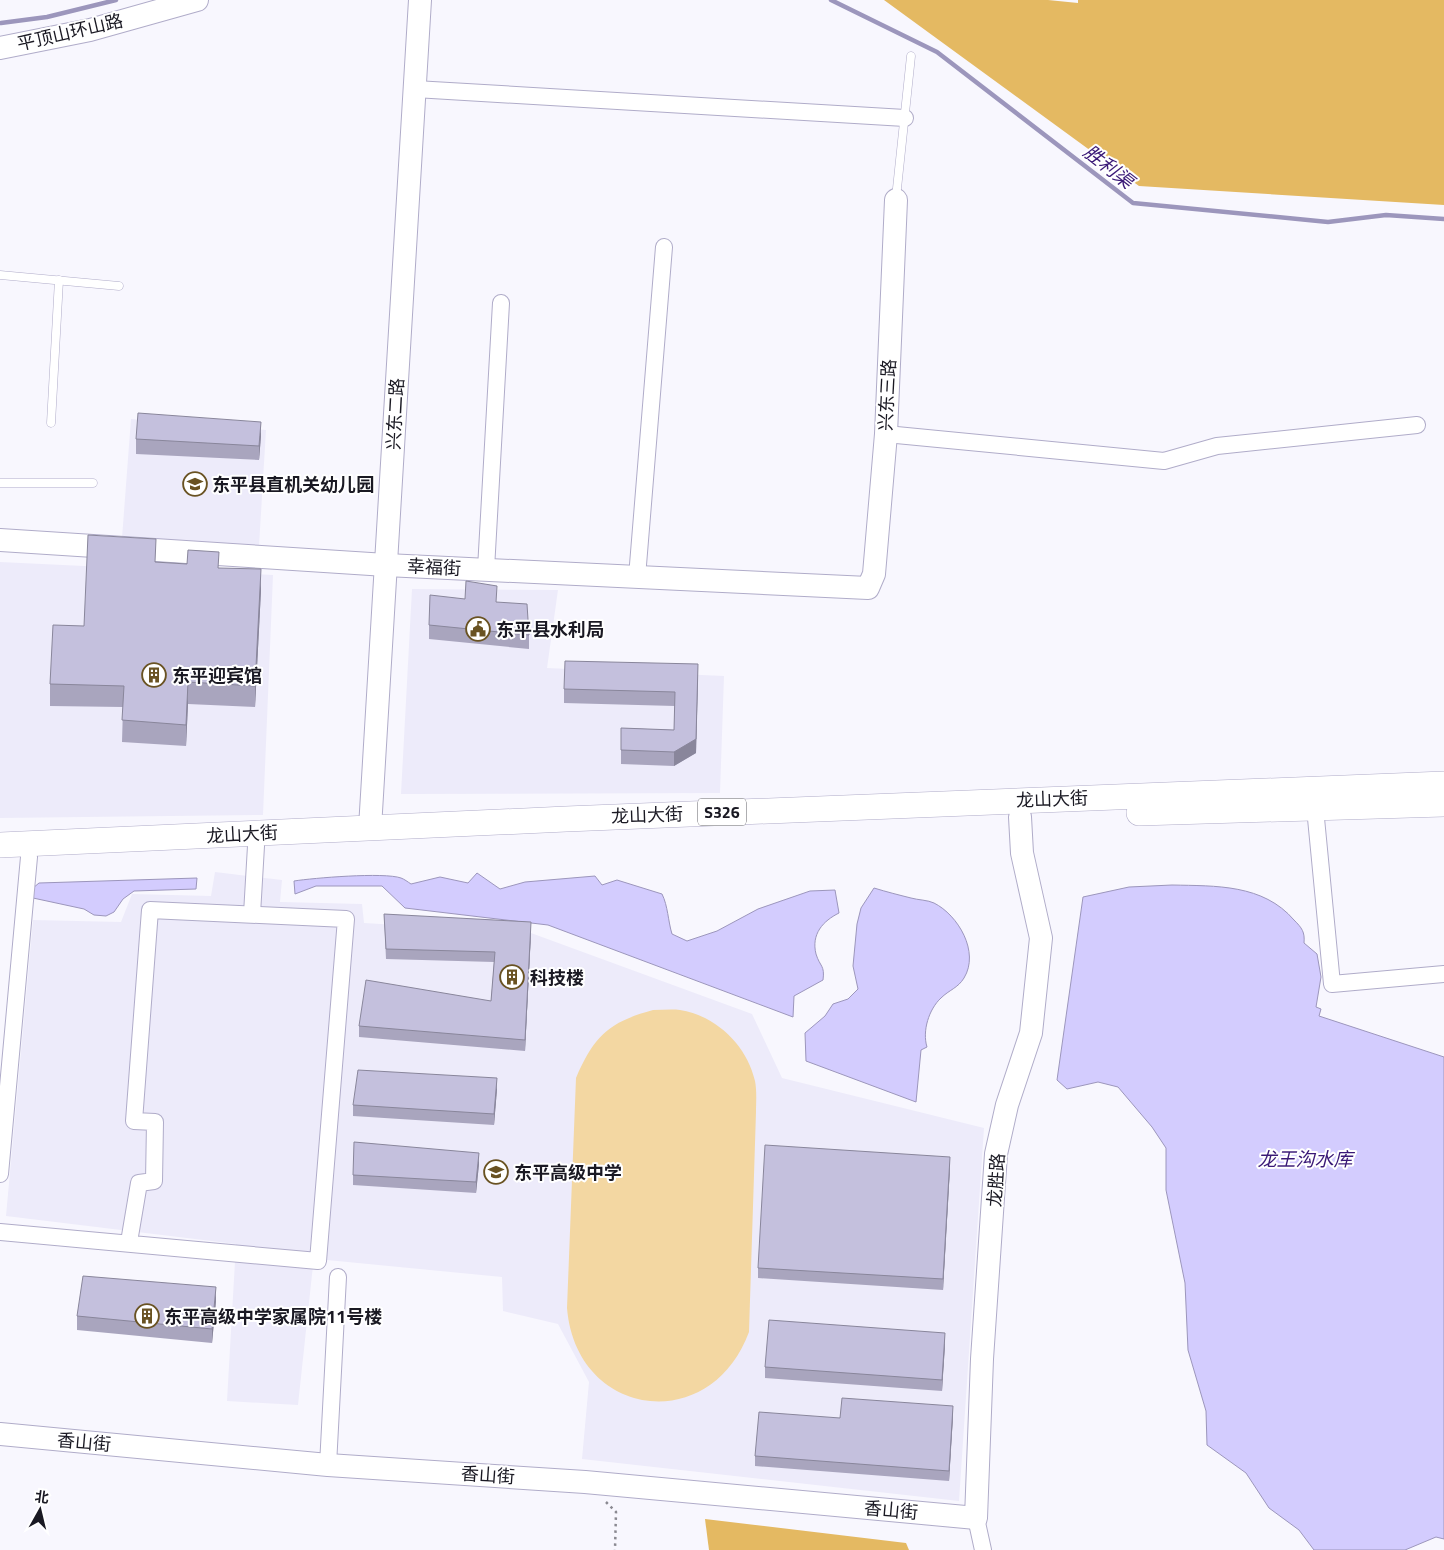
<svg xmlns="http://www.w3.org/2000/svg" width="1444" height="1550" viewBox="0 0 1444 1550" font-family="'Titillium Web','Noto Sans SC',sans-serif">
<style>
.built{fill:#edebfa}
.green{fill:#f3d7a2}
.forest{fill:#e4b962}
.water{fill:#d3ccfe;stroke:#9c96bc}
.lines{fill:none;stroke-linecap:round;stroke-linejoin:round}
.stream{stroke:#9c96bc;stroke-width:4.5}
.lane-casing{stroke:#b0acc9;stroke-width:9}
.street-casing{stroke:#b0acc9;stroke-width:18}
.secondary-casing{stroke:#b0acc9;stroke-width:24}
.primary-casing{stroke:#b0acc9;stroke-width:26}
.path{stroke:#8a8991;stroke-width:2.5;stroke-dasharray:2.5 4;stroke-linecap:butt}
.lane{stroke:#fff;stroke-width:8}
.street{stroke:#fff;stroke-width:16}
.secondary{stroke:#fff;stroke-width:22}
.primary{stroke:#fff;stroke-width:25}
.wall{fill:#a9a5be}
.shaded-wall{fill:#89869b}
.building{fill:#c4c0dd;stroke:#89869b}
.labels{text-anchor:middle;dominant-baseline:central;stroke-width:4;stroke-linejoin:round;paint-order:stroke}
.shield{fill:#fff;stroke:#5f5e65;stroke-width:1}
.shield-label{font-size:16px;font-weight:bold;fill:#1a1923}
.street-label{font-size:18px;fill:#1a1923;stroke:#fff}
.poi-label{font-size:18px;font-weight:bold;fill:#1a1923;stroke:#fff;text-anchor:start}
.water-label{font-size:19px;font-style:italic;fill:#3a1977;stroke:#fff}
</style>
<rect width="100%" height="100%" fill="#f8f7fe"/>
<g class="built">
<polygon points="131,419 266,430 259,546 122,538"/>
<polygon points="0,562 273,575 263,815 0,818"/>
<polygon points="412,589 558,590 547,668 724,676 720,793 401,794"/>
<polygon points="215,872 282,880 280,902 362,904 364,923 531,933 752,1014 782,1078 984,1128 959,1501 582,1459 589,1382 558,1324 503,1311 502,1277 327,1260 314,1256 298,1405 227,1401 236,1244 6,1216 33,920 121,922 132,894 211,896"/>
</g>
<path class="green" d="M 653,1010 C 662,1010 672,1009 680,1010 C 717,1016 747,1046 755,1081 C 757,1091 756,1103 756,1112 L 749,1332 C 710,1437 576,1418 567,1308 L 576,1078 C 594,1036 609,1022 653,1010 Z"/>
<g class="forest">
<polygon points="884,0 1048,0 1078,3 1078,0 1444,0 1444,205 1139,186"/>
<polygon points="705,1519 906,1543 909,1550 709,1550"/>
</g>
<g class="water">
<path d="M 477,873 L 500,889 L 525,882 L 595,876 L 602,885 L 617,880 L 662,894 C 668,906 668,921 672,934 L 687,941 L 717,931 L 758,909 L 810,891 L 835,890 L 839,913 C 823,921 811,934 816,954 C 820,967 825,965 823,980 L 794,996 L 793,1017 L 548,925 L 405,908 L 382,886 L 316,886 L 295,894 L 294,881 C 313,878 384,872 401,878 C 404,879 408,882 411,884 L 440,877 L 468,883 Z"/>
<polygon points="197,878 196,889 134,891 123,899 114,912 106,916 94,915 84,909 33,898 33,888 39,883"/>
<path d="M 1172,885 C 1216,886 1263,884 1294,920 C 1302,928 1305,932 1304,943 L 1317,954 L 1321,977 L 1316,1007 L 1321,1009 L 1319,1016 L 1444,1057 L 1444,1539 L 1436,1537 L 1405,1550 L 1314,1550 L 1299,1530 L 1269,1508 L 1246,1473 L 1207,1445 L 1206,1411 L 1188,1350 L 1185,1283 L 1166,1190 L 1166,1148 L 1152,1127 L 1118,1087 L 1098,1082 L 1067,1089 L 1057,1080 L 1083,897 L 1129,887 Z"/>
<path d="M 874,888 C 887,892 899,895 911,898 C 918,900 928,900 934,903 C 958,915 980,952 964,978 C 958,988 949,990 941,998 C 929,1009 922,1031 927,1047 L 921,1050 L 916,1102 L 806,1061 L 805,1033 L 825,1016 L 833,1004 L 848,999 L 858,989 L 853,966 L 857,924 L 861,908 Z"/>
</g>
<g class="lines">
<g class="stream">
<polyline points="831,0 937,52 1133,203 1328,222 1386,215 1444,219"/>
<polyline points="1,23 47,17 116,0"/>
</g>
<g class="lane-casing">
<g id="lane">
<polyline points="896,198 911,56"/>
<polyline points="0,275 119,286"/>
<polyline points="51,423 59,280"/>
<polyline points="0,483 93,483"/>
</g>
</g>
<g class="street-casing">
<g id="street">
<polyline points="415,89 905,118"/>
<polyline points="886,434 1164,461 1217,446 1417,425"/>
<polyline points="486,569 501,303"/>
<polyline points="637,577 664,247"/>
<polyline points="1315,808 1332,984 1444,974"/>
<polyline points="252,914 256,846"/>
<polyline points="0,1174 29,857"/>
<polyline points="0,1232 318,1261 346,919 150,910 134,1121 155,1122 154,1181 139,1183 129,1242"/>
<polyline points="328,1465 338,1277"/>
<polyline points="976,1518 983,1550"/>
</g>
</g>
<g class="secondary-casing">
<g id="secondary">
<polyline points="0,48 90,30 197,0"/>
<polyline points="0,540 386,565 868,588 874,574 886,434 896,200"/>
<polyline points="370,828 420,0"/>
<polyline points="0,1434 328,1465 585,1482 976,1518 982,1359 996,1154 1007,1105 1031,1033 1041,938 1022,853 1020,817"/>
</g>
</g>
<g class="primary-casing">
<g id="primary">
<polyline points="1139,813 1444,804"/>
<polyline points="0,845 566,819 1444,784"/>
</g>
</g>
<polyline class="path" points="606,1502 616,1512 615,1550"/>
<use href="#lane" class="lane"/>
<use href="#street" class="street"/>
<use href="#secondary" class="secondary"/>
<use href="#primary" class="primary"/>
</g>
<g class="wall">
<polygon points="261,436 259,460 136,454 136,439"/>
<polygon points="156,562 219,568 261,590 255,707 188,704 186,746 122,742 123,707 50,706 50,684 84,626"/>
<polygon points="497,602 529,635 529,649 429,639 429,625"/>
<polygon points="698,664 696,753 674,766 621,764 621,728 674,730 675,706 564,703 564,689"/>
<polygon points="384,914 531,933 525,1051 359,1037 359,1026 491,1001 494,962 386,959"/>
<polygon points="497,1089 494,1125 353,1116 353,1105"/>
<polygon points="479,1164 476,1193 353,1185 353,1175"/>
<polygon points="950,1168 943,1290 758,1278 758,1268"/>
<polygon points="216,1301 212,1343 77,1330 77,1316"/>
<polygon points="945,1344 942,1391 765,1378 765,1367"/>
<polygon points="953,1416 949,1481 755,1466 755,1456 840,1418"/>
</g>
<g class="shaded-wall">
<polygon points="261,422 261,436 259,460 259,446"/>
<polygon points="261,569 261,590 255,707 255,686"/>
<polygon points="698,679 696,753 674,766 674,752"/>
<polygon points="188,682 188,704 186,746 186,725"/>
<polygon points="531,922 531,933 525,1051 525,1040"/>
<polygon points="497,1078 497,1089 494,1125 494,1114"/>
<polygon points="479,1153 479,1164 476,1193 476,1182"/>
<polygon points="950,1157 950,1168 943,1290 943,1279"/>
<polygon points="216,1287 216,1301 212,1343 212,1329"/>
<polygon points="945,1333 945,1344 942,1391 942,1380"/>
<polygon points="953,1406 953,1416 949,1481 949,1471"/>
</g>
<g class="building">
<polygon points="138,413 261,422 259,446 136,439"/>
<polygon points="88,535 156,539 155,562 187,564 188,550 219,552 218,568 261,569 255,686 188,682 186,725 122,720 124,686 50,684 53,625 84,626"/>
<polygon points="466,581 497,586 496,602 527,604 529,635 429,625 430,595 465,599"/>
<polygon points="565,661 698,664 696,739 674,752 621,750 621,728 674,730 675,692 564,689"/>
<polygon points="384,914 531,922 525,1040 359,1026 366,980 491,1001 495,952 386,949"/>
<polygon points="358,1070 497,1078 494,1114 353,1105"/>
<polygon points="354,1142 479,1153 476,1182 353,1175"/>
<polygon points="765,1145 950,1157 943,1279 758,1268"/>
<polygon points="83,1276 216,1287 212,1329 77,1316"/>
<polygon points="769,1320 945,1333 942,1380 765,1367"/>
<polygon points="842,1398 953,1406 949,1471 755,1456 759,1412 840,1418"/>
</g>
<defs>
<g id="school-ring" transform="scale(1.25)"><circle r="9.5" fill="#fff" stroke="#695222" stroke-width="1.5"/><path d="M0-5L7-2L0 1L-7-2ZM-4 1L0 2.5L4 1V4Q0 6-4 4Z" fill="#695222"/></g>
<g id="civic-ring" transform="scale(1.25)"><circle r="9.5" fill="#fff" stroke="#695222" stroke-width="1.5"/><path d="M-.6-6.5H3V-4.5H.6V-3L4-1V1h2V6H-6V1h2V-1L-.6-3ZM-1.2 2.5V6h2.4V2.5Z" fill="#695222"/></g>
<g id="building-ring" transform="scale(1.25)"><circle r="9.5" fill="#fff" stroke="#695222" stroke-width="1.5"/><path d="M-4-6H4V6H1V3H-1V6H-4ZM-2.5-4.3h1.7v1.8h-1.7ZM.8-4.3h1.7v1.8H.8ZM-2.5-1h1.7V.8h-1.7ZM.8-1h1.7V.8H.8Z" fill="#695222"/></g>
</defs>
<g fill-rule="evenodd">
<use href="#school-ring" x="195" y="484"/>
<use href="#civic-ring" x="478" y="629"/>
<use href="#building-ring" x="154" y="675"/>
<use href="#building-ring" x="512" y="977"/>
<use href="#school-ring" x="496" y="1172"/>
<use href="#building-ring" x="147" y="1316"/>
</g>
<g class="labels">
<rect class="shield" x="698" y="798.5" width="48" height="27" rx="4"/>
<g class="shield-label">
<text x="722" y="812">S326</text>
</g>
<g class="street-label">
<text transform="translate(70 32) rotate(-13)">平顶山环山路</text>
<text transform="translate(887 395) rotate(-87)">兴东三路</text>
<text transform="translate(395 414) rotate(-87)">兴东二路</text>
<text transform="translate(434 567) rotate(3)">幸福街</text>
<text transform="translate(1052 799) rotate(-2)">龙山大街</text>
<text transform="translate(647 815) rotate(-2)">龙山大街</text>
<text transform="translate(242 834) rotate(-3)">龙山大街</text>
<text transform="translate(996 1180) rotate(-86)">龙胜路</text>
<text transform="translate(84 1442) rotate(5)">香山街</text>
<text transform="translate(488 1475) rotate(4)">香山街</text>
<text transform="translate(891 1510) rotate(5)">香山街</text>
</g>
<g class="poi-label">
<text x="212" y="484">东平县直机关幼儿园</text>
<text x="496" y="629">东平县水利局</text>
<text x="172" y="675">东平迎宾馆</text>
<text x="530" y="977">科技楼</text>
<text x="514" y="1172">东平高级中学</text>
<text x="164" y="1316">东平高级中学家属院11号楼</text>
</g>
<g class="water-label">
<text transform="translate(1109 166) rotate(38)">胜利渠</text>
<text x="1305" y="1158">龙王沟水库</text>
</g>
</g>
<g transform="translate(40 1510) rotate(8)" stroke="#ffffff" stroke-width="4" paint-order="stroke">
<path d="M0-4L9 19L0 12L-9 19Z" fill="#1a1923"/>
<text y="-8" font-size="14" font-weight="bold" text-anchor="middle" fill="#1a1923">北</text>
</g>
</svg>
